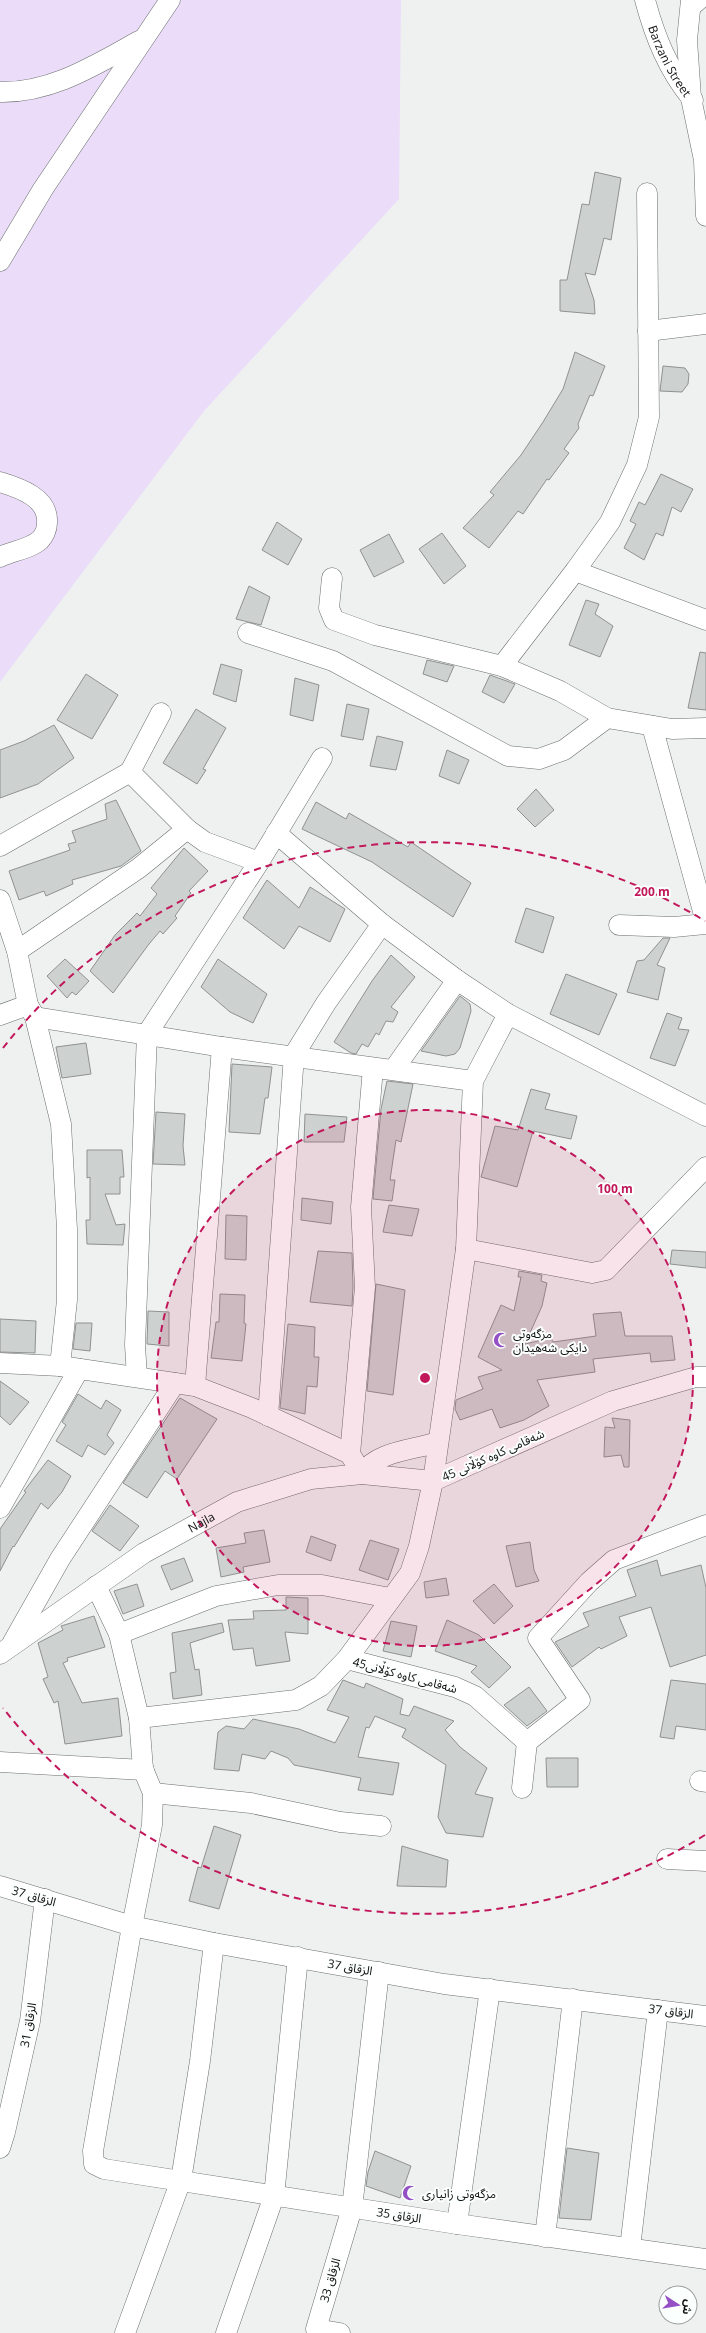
<svg xmlns="http://www.w3.org/2000/svg" width="706" height="2333" viewBox="0 0 706 2333" font-family="'Open Sans','Noto Sans Arabic',sans-serif">
<style>
.green{fill:#ebdcf9}
.building{fill:#cdd1cf;stroke:#8f9291}
.lines{fill:none;stroke-linecap:round;stroke-linejoin:round}
.service-casing{stroke:#6c6f6e;stroke-width:11}
.minor-casing{stroke:#6c6f6e;stroke-width:21}
.service{stroke:#fff;stroke-width:10}
.minor{stroke:#fff;stroke-width:20}
.ring{fill:none;stroke:#c2185b;stroke-width:2;stroke-dasharray:7 5}
.labels{text-anchor:middle;dominant-baseline:central;stroke-width:4;stroke-linejoin:round;paint-order:stroke}
.street-label{font-size:12px;fill:#0f100f;stroke:#fbfffd}
.poi-label{font-size:12px;fill:#0f100f;stroke:#fbfffd;text-anchor:start}
.centre{fill:#c2185b;stroke:#fbfffd;stroke-width:2}
.ring-label{font-size:12px;text-anchor:middle;font-weight:bold;fill:#c2185b;stroke:#fbfffd;stroke-width:4;stroke-linejoin:round;paint-order:stroke}
</style>
<rect width="100%" height="100%" fill="#eef1f0"/>
<polygon class="green" points="0,0 401,0 399,199 204,411 0,682"/>
<g class="building">
<polygon points="595,172 621,178 611,240 604,238 595,275 585,273 594,300 595,314 560,311 560,280 567,280 582,204 589,205"/>
<polygon points="575,352 605,366 593,396 590,395 578,424 579,428 564,449 569,453 549,480 547,479 523,514 518,511 489,548 463,528 494,495 490,492 521,455 543,422 563,389"/>
<polygon points="663,366 685,368 689,374 688,384 682,392 660,391"/>
<polygon points="661,474 693,489 681,512 672,507 663,536 656,533 644,560 624,548 636,524 630,521 639,502 645,505"/>
<polygon points="277,522 302,539 288,565 262,550"/>
<polygon points="442,533 466,566 444,584 419,549"/>
<polygon points="389,534 404,562 374,577 360,550"/>
<polygon points="249,586 270,597 261,625 236,619"/>
<polygon points="586,600 599,604 595,614 613,626 600,657 569,645"/>
<polygon points="700,652 706,653 706,710 688,708"/>
<polygon points="427,660 454,666 447,682 423,674"/>
<polygon points="221,664 242,670 236,702 213,694"/>
<polygon points="86,674 118,695 92,739 57,720"/>
<polygon points="490,675 515,684 504,703 482,692"/>
<polygon points="295,678 319,685 313,721 290,715"/>
<polygon points="347,704 369,709 363,740 341,736"/>
<polygon points="196,709 226,728 203,769 206,770 197,784 163,763"/>
<polygon points="54,725 74,758 38,784 0,798 0,750 24,741"/>
<polygon points="377,736 403,742 396,770 370,766"/>
<polygon points="447,750 469,760 459,784 439,776"/>
<polygon points="536,789 554,810 535,827 517,809"/>
<polygon points="116,800 141,851 121,866 72,880 73,884 46,896 44,891 19,900 9,871 70,850 68,844 76,842 72,831 107,819 105,804"/>
<polygon points="316,802 346,819 349,813 408,847 411,842 471,883 453,917 372,862 302,829"/>
<polygon points="184,848 208,871 189,891 191,893 175,916 177,918 163,934 160,931 149,944 113,993 90,971 115,935 137,913 140,916 157,894 151,888"/>
<polygon points="267,880 299,908 310,887 345,909 330,942 299,926 284,949 243,918"/>
<polygon points="526,908 554,917 543,953 515,942"/>
<polygon points="663,938 670,938 657,965 665,968 658,1000 627,992 637,961 644,960"/>
<polygon points="391,955 415,977 391,1007 398,1012 393,1022 386,1021 379,1035 376,1033 368,1047 362,1044 356,1054 351,1053 334,1042 372,981"/>
<polygon points="65,959 89,981 76,995 72,992 67,998 47,976"/>
<polygon points="218,959 267,994 253,1023 230,1012 201,987"/>
<polygon points="566,974 617,994 599,1035 550,1014"/>
<polygon points="460,996 470,1004 471,1011 460,1048 455,1054 446,1056 421,1051"/>
<polygon points="667,1013 682,1018 678,1029 689,1030 675,1066 650,1058"/>
<polygon points="86,1043 91,1074 62,1078 56,1047"/>
<polygon points="232,1064 272,1067 268,1098 265,1098 260,1134 229,1132"/>
<polygon points="387,1081 413,1084 401,1142 396,1140 390,1180 395,1180 392,1201 373,1199 381,1109"/>
<polygon points="531,1089 550,1094 545,1109 577,1116 571,1139 533,1131 517,1187 481,1177 495,1126 518,1130"/>
<polygon points="156,1112 185,1114 183,1146 185,1165 153,1164"/>
<polygon points="305,1114 347,1117 344,1142 304,1142"/>
<polygon points="87,1150 122,1150 124,1177 120,1177 120,1194 105,1194 116,1225 125,1224 123,1245 87,1244 86,1220 90,1220 90,1177 87,1178"/>
<polygon points="302,1198 333,1202 331,1224 301,1220"/>
<polygon points="389,1205 419,1209 412,1236 383,1232"/>
<polygon points="226,1215 247,1216 246,1260 225,1259"/>
<polygon points="672,1250 706,1252 706,1268 670,1264"/>
<polygon points="318,1251 352,1253 353,1287 352,1306 310,1302"/>
<polygon points="519,1271 542,1275 541,1281 547,1283 542,1306 525,1344 551,1338 553,1342 596,1336 593,1314 621,1312 625,1336 672,1336 675,1360 651,1362 650,1353 593,1359 595,1372 537,1380 549,1406 524,1420 500,1428 492,1409 460,1420 455,1409 456,1400 483,1389 478,1377 502,1370 478,1357 501,1305 514,1311 521,1277 518,1277"/>
<polygon points="376,1284 405,1290 393,1395 367,1391"/>
<polygon points="220,1294 245,1295 244,1323 246,1324 242,1361 211,1358 216,1322 219,1322"/>
<polygon points="148,1311 169,1312 169,1346 147,1344"/>
<polygon points="0,1319 36,1321 35,1353 0,1352"/>
<polygon points="76,1323 92,1323 90,1351 73,1349"/>
<polygon points="288,1324 315,1327 314,1357 319,1357 317,1387 307,1386 305,1414 280,1408"/>
<polygon points="0,1381 29,1402 10,1425 0,1416"/>
<polygon points="78,1394 101,1409 106,1400 121,1410 107,1435 114,1443 105,1455 88,1445 82,1457 56,1441 66,1425 62,1422"/>
<polygon points="180,1398 217,1419 177,1479 165,1471 147,1498 123,1483"/>
<polygon points="612,1418 630,1420 629,1467 624,1467 621,1455 604,1457 605,1427 615,1428"/>
<polygon points="48,1460 71,1476 62,1492 48,1509 41,1503 14,1547 13,1546 0,1571 0,1529 26,1492 24,1491"/>
<polygon points="110,1505 139,1526 120,1551 92,1531"/>
<polygon points="264,1530 270,1562 243,1567 244,1572 221,1577 216,1548 246,1543 244,1533"/>
<polygon points="311,1536 336,1545 331,1561 306,1552"/>
<polygon points="370,1540 399,1549 388,1580 359,1570"/>
<polygon points="530,1542 534,1570 539,1581 516,1587 506,1546"/>
<polygon points="184,1558 193,1581 171,1590 161,1566"/>
<polygon points="657,1560 661,1576 701,1565 706,1588 706,1655 670,1667 651,1607 619,1617 627,1636 601,1649 599,1647 572,1667 555,1642 589,1626 583,1613 636,1596 627,1570"/>
<polygon points="446,1578 449,1595 426,1598 424,1582"/>
<polygon points="137,1584 144,1606 123,1614 114,1591"/>
<polygon points="494,1584 513,1606 494,1624 473,1601"/>
<polygon points="286,1597 308,1598 308,1634 285,1632 290,1661 256,1666 253,1648 233,1650 228,1620 254,1619 253,1611 286,1610"/>
<polygon points="94,1616 105,1647 67,1658 68,1661 63,1663 82,1703 118,1698 122,1736 65,1744 58,1701 54,1703 43,1679 48,1677 38,1643 63,1630 61,1626"/>
<polygon points="447,1620 479,1635 511,1667 489,1688 471,1672 477,1666 435,1651"/>
<polygon points="391,1621 417,1626 411,1657 383,1651"/>
<polygon points="222,1623 224,1632 190,1643 195,1670 199,1669 202,1695 173,1699 170,1673 176,1672 172,1633"/>
<polygon points="343,1680 364,1688 366,1683 403,1699 400,1714 409,1716 414,1706 454,1721 445,1730 460,1747 487,1768 475,1794 493,1798 483,1837 446,1833 438,1817 446,1765 402,1737 406,1729 375,1716 369,1728 366,1727 358,1757 399,1763 393,1795 358,1790 361,1778 294,1765 288,1758 271,1751 265,1759 242,1754 239,1771 214,1769 218,1732 226,1726 244,1729 253,1719 299,1729 335,1743 349,1717 327,1710"/>
<polygon points="671,1680 706,1684 706,1730 676,1726 674,1739 660,1737"/>
<polygon points="529,1687 547,1711 527,1726 504,1705"/>
<polygon points="546,1758 578,1758 578,1787 547,1787"/>
<polygon points="214,1826 241,1835 219,1909 189,1901 198,1867 201,1868"/>
<polygon points="402,1846 448,1860 446,1887 397,1886"/>
<polygon points="567,2148 599,2153 591,2220 559,2218"/>
<polygon points="375,2151 411,2166 400,2198 366,2186 368,2172"/>
</g>
<g class="lines">
<g class="service-casing">
<polyline id="service" points="691,13 706,0"/>
</g>
<g class="minor-casing">
<g id="minor">
<path id="s1" d="M 645,0 C 655,37 668,70 693,100"/>
<polyline points="691,0 687,40 691,98 704,160 706,216"/>
<path d="M 0,92 C 52,93 95,65 139,41"/>
<polyline points="0,261 43,189 170,0"/>
<polyline points="648,331 706,324"/>
<path d="M 0,482 C 20,488 49,498 47,523 C 47,529 44,536 40,540 C 30,549 12,551 0,557"/>
<polyline points="575,571 706,620"/>
<polyline points="332,578 329,608 334,620 375,635 502,666 560,691 607,718"/>
<polyline points="248,633 333,661 508,756 539,759 564,750 607,718 672,729 706,728"/>
<polyline points="502,666 575,571 610,522 637,465 649,417 647,193"/>
<polyline points="161,713 130,772 187,829 205,842 259,862"/>
<polyline points="652,726 706,922"/>
<polyline points="276,833 382,924 457,980 508,1014 706,1116"/>
<polyline points="0,846 130,772"/>
<polyline points="0,900 17,951 28,1005 35,1017 61,1124 67,1229 67,1300 60,1366"/>
<polyline points="619,925 674,927 706,924"/>
<polyline points="17,951 139,868 187,829"/>
<polyline points="508,1014 473,1081 466,1249 592,1273 606,1270 706,1167"/>
<polyline points="0,1015 28,1005"/>
<polyline points="35,1017 222,1047 473,1081"/>
<path d="M 373,1068 L 361,1207 L 365,1287 L 350,1454 L 362,1474 C 376,1451 414,1450 438,1442"/>
<polyline points="394,1069 457,980"/>
<polyline points="466,1249 433,1481 613,1401 696,1377 706,1377"/>
<polyline points="0,1363 60,1366 195,1386 252,1408 350,1454"/>
<polyline points="137,1377 135,1345 147,1034 259,862 322,758"/>
<polyline points="195,1386 222,1047"/>
<polyline points="268,1416 294,1055 326,1003 382,924"/>
<polyline points="0,1508 79,1369"/>
<polyline points="96,1586 119,1634 139,1718 143,1769 153,1793 152,1825 132,1926 93,2151 94,2164 104,2169 457,2224 706,2259"/>
<polyline points="119,1634 216,1596 278,1585 322,1585 390,1598"/>
<polyline points="13,1642 60,1559 175,1383"/>
<path id="s2" d="M 0,1654 L 144,1553 L 237,1502 L 311,1479 L 362,1474 L 433,1481 L 419,1546 L 410,1573 L 347,1659 L 321,1686 L 296,1700 L 139,1718"/>
<polyline points="347,1659 455,1687 475,1696 527,1742 580,1700 538,1638 589,1582 614,1560 706,1525"/>
<polyline points="0,1762 144,1770"/>
<polyline points="700,1781 706,1782"/>
<polyline points="522,1788 527,1742"/>
<polyline points="153,1793 251,1803 340,1822 381,1826"/>
<polyline points="667,1859 706,1861"/>
<polyline points="0,1886 132,1926 214,1943 444,1984 706,2016"/>
<polyline points="0,2148 5,2132 30,2021 45,1899"/>
<polyline points="457,2224 490,1989"/>
<polyline points="545,2237 573,1999"/>
<polyline points="630,2248 658,2010"/>
<polyline points="125,2333 181,2180 200,2061 214,1943"/>
<polyline points="226,2333 274,2196 298,1957"/>
<polyline points="340,2333 316,2329 352,2208 379,1972"/>
</g>
</g>
<use href="#service" class="service"/>
<use href="#minor" class="minor"/>
</g>
<circle cx="425" cy="1378" r="268" fill="#c2185b" fill-opacity=".12"/>
<g class="ring">
<circle cx="425" cy="1378" r="268"/>
<path d="M705 1835A536 536 0 0 1 3 1708M3 1048A536 536 0 0 1 705 921"/>
</g>
<defs>
<g id="mosque-bare" transform="scale(1.2)"><path d="M3.5-4.9A6 6 0 1 0 3.5 4.9A5 5 0 1 1 3.5-4.9Z" fill="#9450c4" stroke="#fbfffd" stroke-width="2.5" paint-order="stroke"/></g>
</defs>
<g fill-rule="evenodd">
<use href="#mosque-bare" x="501" y="1340"/>
<use href="#mosque-bare" x="410" y="2193"/>
</g>
<g class="labels">
<g class="street-label">
<text stroke="none"><textPath href="#s1" startOffset="66">Barzani Street</textPath></text>
<text transform="translate(493 1455) rotate(-24)">شەقامی کاوە کۆڵانی 45</text>
<text stroke="none"><textPath href="#s2" startOffset="241">Najla</textPath></text>
<text transform="translate(405 1675) rotate(15)">شەقامی کاوە کۆڵانی45</text>
<text transform="translate(34 1896) rotate(16)">الزقاق 37</text>
<text transform="translate(350 1967) rotate(10)">الزقاق 37</text>
<text transform="translate(671 2011) rotate(7)">الزقاق 37</text>
<text transform="translate(28 2025) rotate(-80)">الزقاق 31</text>
<text transform="translate(399 2215) rotate(9)">الزقاق 35</text>
<text transform="translate(330 2280) rotate(-74)">الزقاق 33</text>
</g>
<g class="poi-label">
<text x="513" y="1333">مزگەوتی<tspan x="513" dy="14">دایکی شەهیدان</tspan></text>
<text x="422" y="2193">مزگەوتی زانیاری</text>
</g>
</g>
<circle cx="425" cy="1378" r="6" class="centre"/>
<g class="ring-label">
<text x="652" y="896">200 m</text>
<text x="615" y="1193">100 m</text>
</g>
<g transform="translate(678 2305) rotate(102)"><circle r="19" fill="#fbfffd" stroke="#9d9f9e"/>
<path d="M0-3L7 15L0 10L-7 15Z" fill="#9450c4"/>
<text y="-6" font-size="11" font-weight="bold" text-anchor="middle" fill="#0f100f">ش</text>
</g>
</svg>
